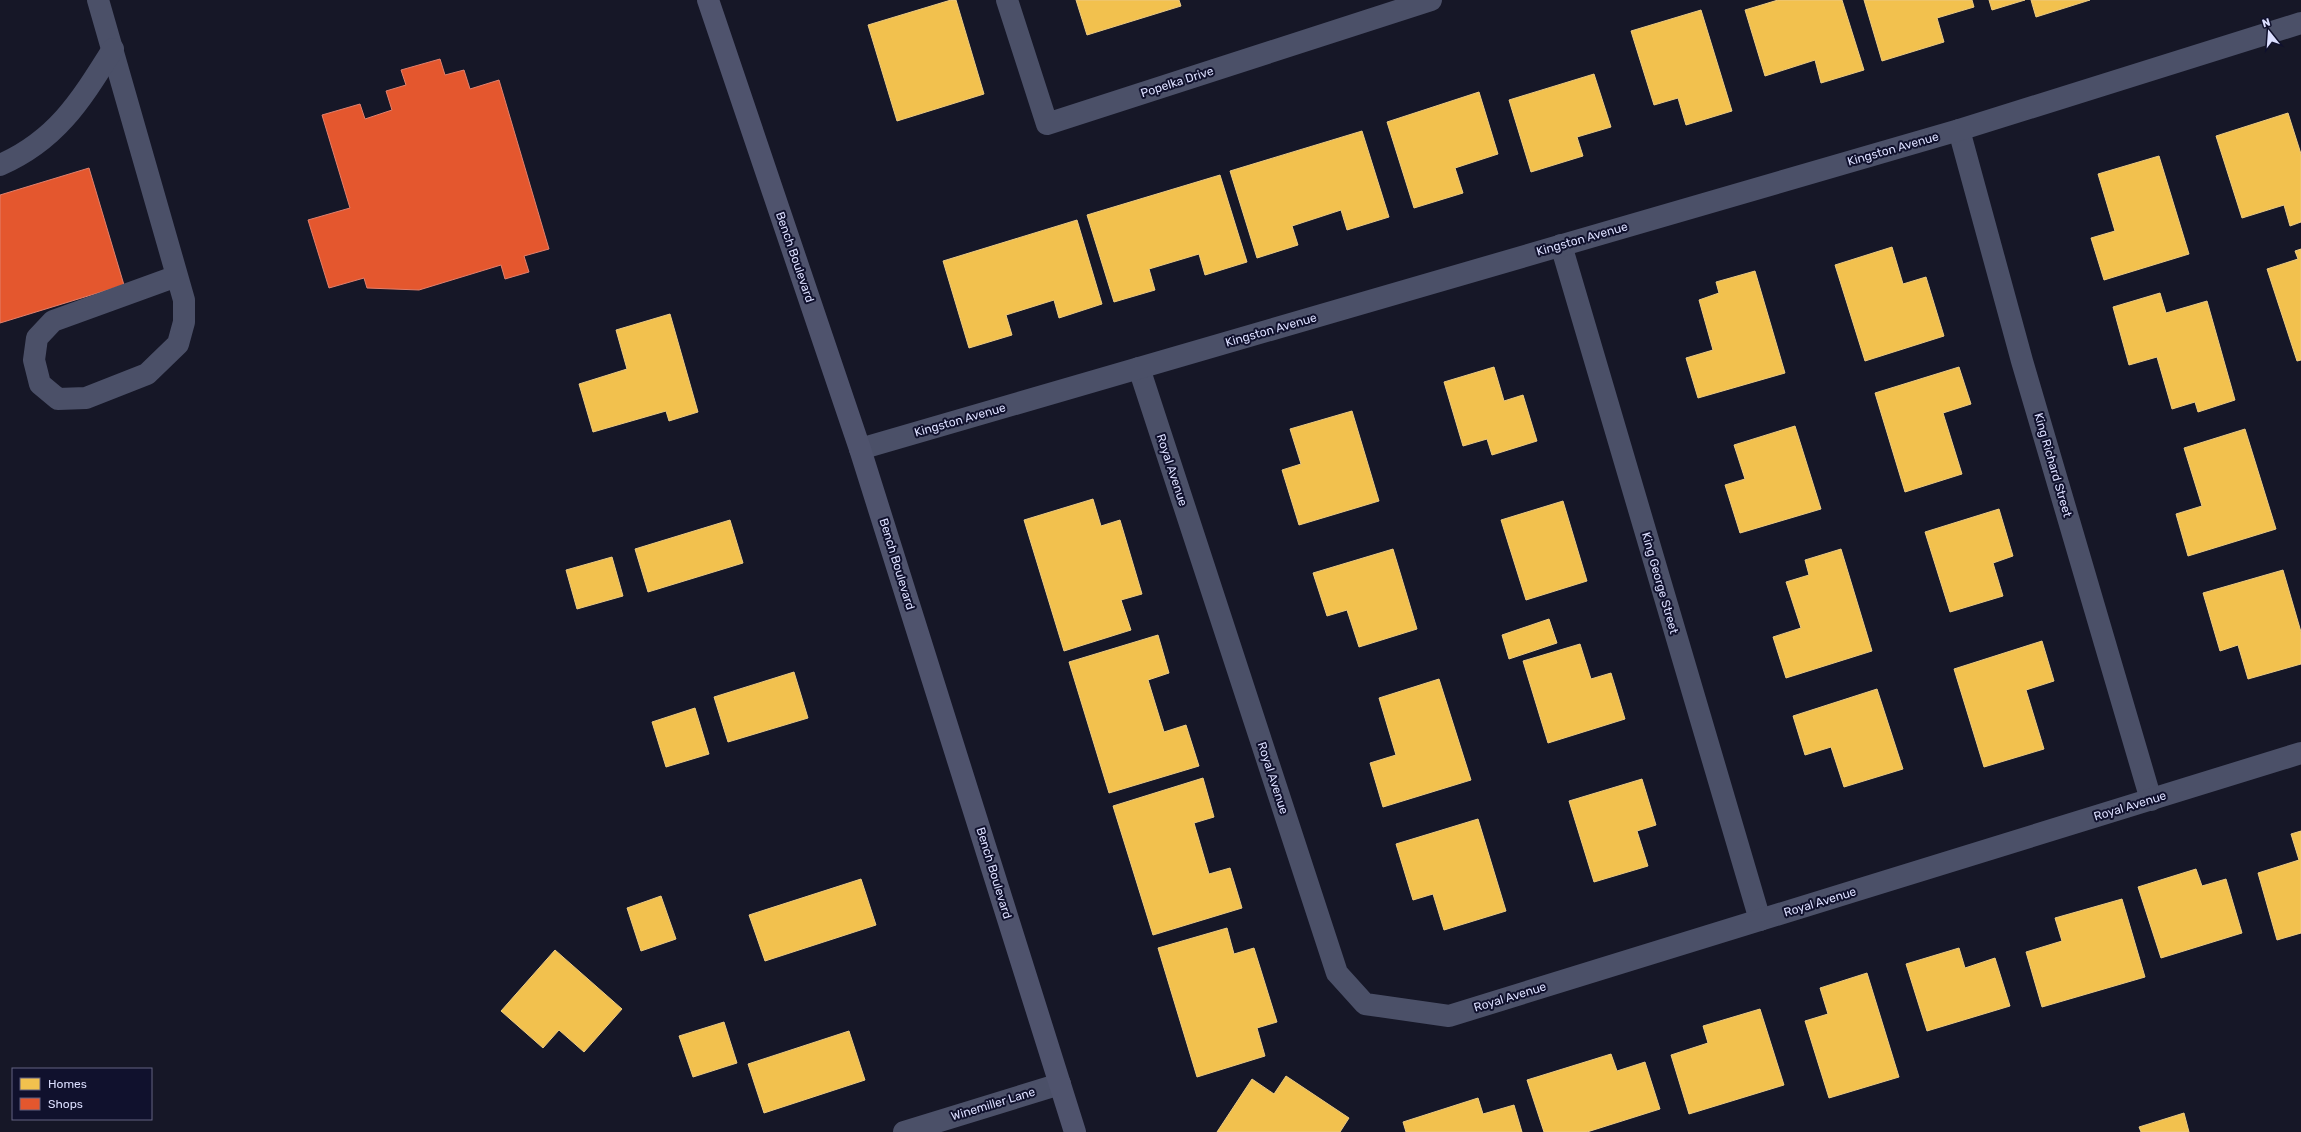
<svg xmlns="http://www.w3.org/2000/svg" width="2301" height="1132" viewBox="0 0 2301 1132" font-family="Rubik,sans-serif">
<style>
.homes{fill:#f2c14e;stroke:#ebca83}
.shops{fill:#e4572e;stroke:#e2806d}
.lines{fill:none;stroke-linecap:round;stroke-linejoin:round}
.service{stroke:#4b5068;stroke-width:22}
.minor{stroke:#4b5068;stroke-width:22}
.secondary{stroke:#4f536d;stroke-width:22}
.labels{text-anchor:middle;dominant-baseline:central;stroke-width:4;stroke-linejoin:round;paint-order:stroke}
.street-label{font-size:12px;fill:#dcdfff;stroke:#10112d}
</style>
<rect width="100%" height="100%" fill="#161727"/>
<g class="homes">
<polygon points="951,0 956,0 984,94 897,121 868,25"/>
<polygon points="1076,0 1179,0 1181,6 1087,35"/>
<polygon points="1778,0 1842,0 1864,70 1821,83 1815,60 1765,76 1745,10"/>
<polygon points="1864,0 1972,0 1974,7 1937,18 1944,42 1882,61"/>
<polygon points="1989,0 2025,0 1992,10"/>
<polygon points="2031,0 2090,0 2036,17"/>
<polygon points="1701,10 1732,111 1686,125 1678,98 1654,105 1631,31"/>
<polygon points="1594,74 1611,127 1577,137 1583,156 1531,172 1509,100"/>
<polygon points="1479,92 1498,154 1455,168 1463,193 1414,208 1387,122"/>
<polygon points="2288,113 2301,154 2301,222 2290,226 2284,205 2242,218 2216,136"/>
<polygon points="1362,131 1389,217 1347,230 1341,210 1292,226 1298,245 1257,258 1230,171"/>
<polygon points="2159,156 2189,254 2104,280 2091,238 2115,231 2098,174"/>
<polygon points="1220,175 1247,262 1205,275 1199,254 1149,269 1155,290 1114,302 1087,215"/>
<polygon points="1077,220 1102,304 1059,318 1054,300 1006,315 1012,335 969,348 943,261"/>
<polygon points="1892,247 1903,284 1926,277 1944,336 1865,361 1835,265"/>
<polygon points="2301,249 2301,360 2297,361 2267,269 2298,259 2295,251"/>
<polygon points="1755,271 1785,373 1698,398 1686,358 1713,350 1699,300 1719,293 1716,282"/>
<polygon points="2160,293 2166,313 2207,301 2235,400 2198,412 2195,402 2172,409 2157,357 2129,365 2113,307"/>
<polygon points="670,314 698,412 669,421 666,411 593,432 579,384 627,369 616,330"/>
<polygon points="1494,367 1504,401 1523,395 1537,441 1492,455 1487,439 1463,446 1444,382"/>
<polygon points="1959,367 1971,404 1943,413 1962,474 1905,492 1875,393"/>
<polygon points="1352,411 1379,501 1299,525 1282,470 1301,464 1290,429"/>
<polygon points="1795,426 1821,509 1740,533 1725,485 1745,479 1734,445"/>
<polygon points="2245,429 2276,529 2188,556 2176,514 2202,506 2184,448"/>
<polygon points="1093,499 1101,526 1120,520 1142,594 1121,600 1131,630 1064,651 1024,520"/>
<polygon points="1563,501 1587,581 1526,600 1501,520"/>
<polygon points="1999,509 2013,556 1993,563 2003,596 1950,612 1925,532"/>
<polygon points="730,520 743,563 648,592 635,549"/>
<polygon points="1393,549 1417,629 1359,647 1347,610 1327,616 1313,573"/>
<polygon points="1841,549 1872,651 1786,678 1773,637 1801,628 1786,582 1809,575 1805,560"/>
<polygon points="612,557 623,596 577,609 566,570"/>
<polygon points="2283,570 2301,632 2301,664 2248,679 2238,645 2220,651 2203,593"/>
<polygon points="1549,619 1557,643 1509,659 1502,635"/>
<polygon points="1158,635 1169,673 1148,680 1164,732 1186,725 1199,766 1109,793 1069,662"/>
<polygon points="2042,641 2054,681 2026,690 2044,749 1984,767 1954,669"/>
<polygon points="1580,644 1591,679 1611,673 1625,719 1548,743 1523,661"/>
<polygon points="794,672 808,718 728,742 714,697"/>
<polygon points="1439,679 1471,780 1383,807 1370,763 1396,755 1379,698"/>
<polygon points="1877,689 1903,769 1844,787 1831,747 1805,755 1793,716"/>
<polygon points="695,708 709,754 666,767 652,722"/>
<polygon points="1203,778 1214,817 1194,823 1209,874 1230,868 1242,908 1153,935 1113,806"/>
<polygon points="1642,779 1656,825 1637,831 1648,866 1594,882 1569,801"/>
<polygon points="1478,819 1506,911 1444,930 1433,894 1413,900 1396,844"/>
<polygon points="2301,831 2301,933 2277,940 2258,873 2299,860 2291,834"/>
<polygon points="2196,869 2202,886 2226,879 2242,933 2161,958 2138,887"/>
<polygon points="861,879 876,925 765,961 749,915"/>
<polygon points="661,896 676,939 641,951 627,908"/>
<polygon points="2122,899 2145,977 2042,1007 2026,952 2062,941 2055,918"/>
<polygon points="1227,928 1234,954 1254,948 1277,1022 1257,1028 1265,1056 1197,1077 1158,948"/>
<polygon points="1959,948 1965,968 1995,958 2010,1006 1927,1031 1906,964"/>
<polygon points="555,950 622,1009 584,1052 559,1030 543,1048 501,1011"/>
<polygon points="1867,973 1899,1077 1829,1098 1805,1021 1828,1014 1820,988"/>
<polygon points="1760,1009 1784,1085 1689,1114 1671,1055 1708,1043 1703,1026"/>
<polygon points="724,1022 737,1063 693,1077 679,1036"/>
<polygon points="849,1031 865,1080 764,1113 748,1064"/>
<polygon points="1611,1054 1617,1071 1645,1062 1660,1109 1587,1132 1544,1132 1527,1080"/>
<polygon points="1286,1076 1349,1118 1340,1132 1217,1132 1252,1079 1274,1094"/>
<polygon points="1478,1098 1483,1114 1514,1105 1522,1132 1406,1132 1403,1122"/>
<polygon points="2184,1113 2189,1132 2141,1132 2139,1127"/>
</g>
<g class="shops">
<polygon points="440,59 445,75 464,70 470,89 499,80 549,249 524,256 529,272 505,279 501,265 419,290 367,288 364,278 329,288 308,220 350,208 322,115 360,104 365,119 392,110 386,91 406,85 401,70"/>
<polygon points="89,168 124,285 0,323 0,195"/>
</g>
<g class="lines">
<g class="service">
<polyline points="98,0 184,300 184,322 178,344 147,374 86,398 58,399 40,384 34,360 37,338 53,321 177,276"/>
<path d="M 0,165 C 57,140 81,100 113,49"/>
<polyline points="904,1132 1060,1084"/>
</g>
<g class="minor">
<polyline points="1007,0 1047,124 1431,0"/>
<polyline points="1959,130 2022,361 2151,800"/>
<polyline points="1561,245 1760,920"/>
<polyline points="1139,368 1337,973 1365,1004 1449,1016 2301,753"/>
<polyline points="860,449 1959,130 2301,23"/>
</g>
<polyline class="secondary" points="708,0 860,449 1075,1132"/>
</g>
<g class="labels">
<g class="street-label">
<text transform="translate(1177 82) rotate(-18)">Popelka Drive</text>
<text transform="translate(1893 149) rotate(-16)">Kingston Avenue</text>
<text transform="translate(1582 239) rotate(-16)">Kingston Avenue</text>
<text transform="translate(795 257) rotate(71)">Bench Boulevard</text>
<text transform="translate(1271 330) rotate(-16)">Kingston Avenue</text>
<text transform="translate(960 420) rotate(-16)">Kingston Avenue</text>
<text transform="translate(2053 465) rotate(74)">King Richard Street</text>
<text transform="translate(1172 470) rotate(72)">Royal Avenue</text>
<text transform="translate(897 564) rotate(73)">Bench Boulevard</text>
<text transform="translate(1660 583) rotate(74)">King George Street</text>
<text transform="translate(1273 778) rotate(72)">Royal Avenue</text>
<text transform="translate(2130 806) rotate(-17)">Royal Avenue</text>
<text transform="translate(994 873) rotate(73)">Bench Boulevard</text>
<text transform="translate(1820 902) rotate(-17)">Royal Avenue</text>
<text transform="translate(1510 997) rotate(-17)">Royal Avenue</text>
<text transform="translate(993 1104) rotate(-17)">Winemiller Lane</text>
</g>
</g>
<rect x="12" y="1068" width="140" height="52" fill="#10112d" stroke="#626381"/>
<rect x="20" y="1078" width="20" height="12" fill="#f2c14e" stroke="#626381"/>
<text x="48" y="1088" font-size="12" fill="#dcdfff">Homes</text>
<rect x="20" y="1098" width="20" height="12" fill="#e4572e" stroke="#626381"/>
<text x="48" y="1108" font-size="12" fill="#dcdfff">Shops</text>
<g transform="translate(2269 32) rotate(343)" stroke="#10112d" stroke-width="3" paint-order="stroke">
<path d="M0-3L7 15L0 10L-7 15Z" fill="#dcdfff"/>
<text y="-6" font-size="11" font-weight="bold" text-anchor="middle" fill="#dcdfff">N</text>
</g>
</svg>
